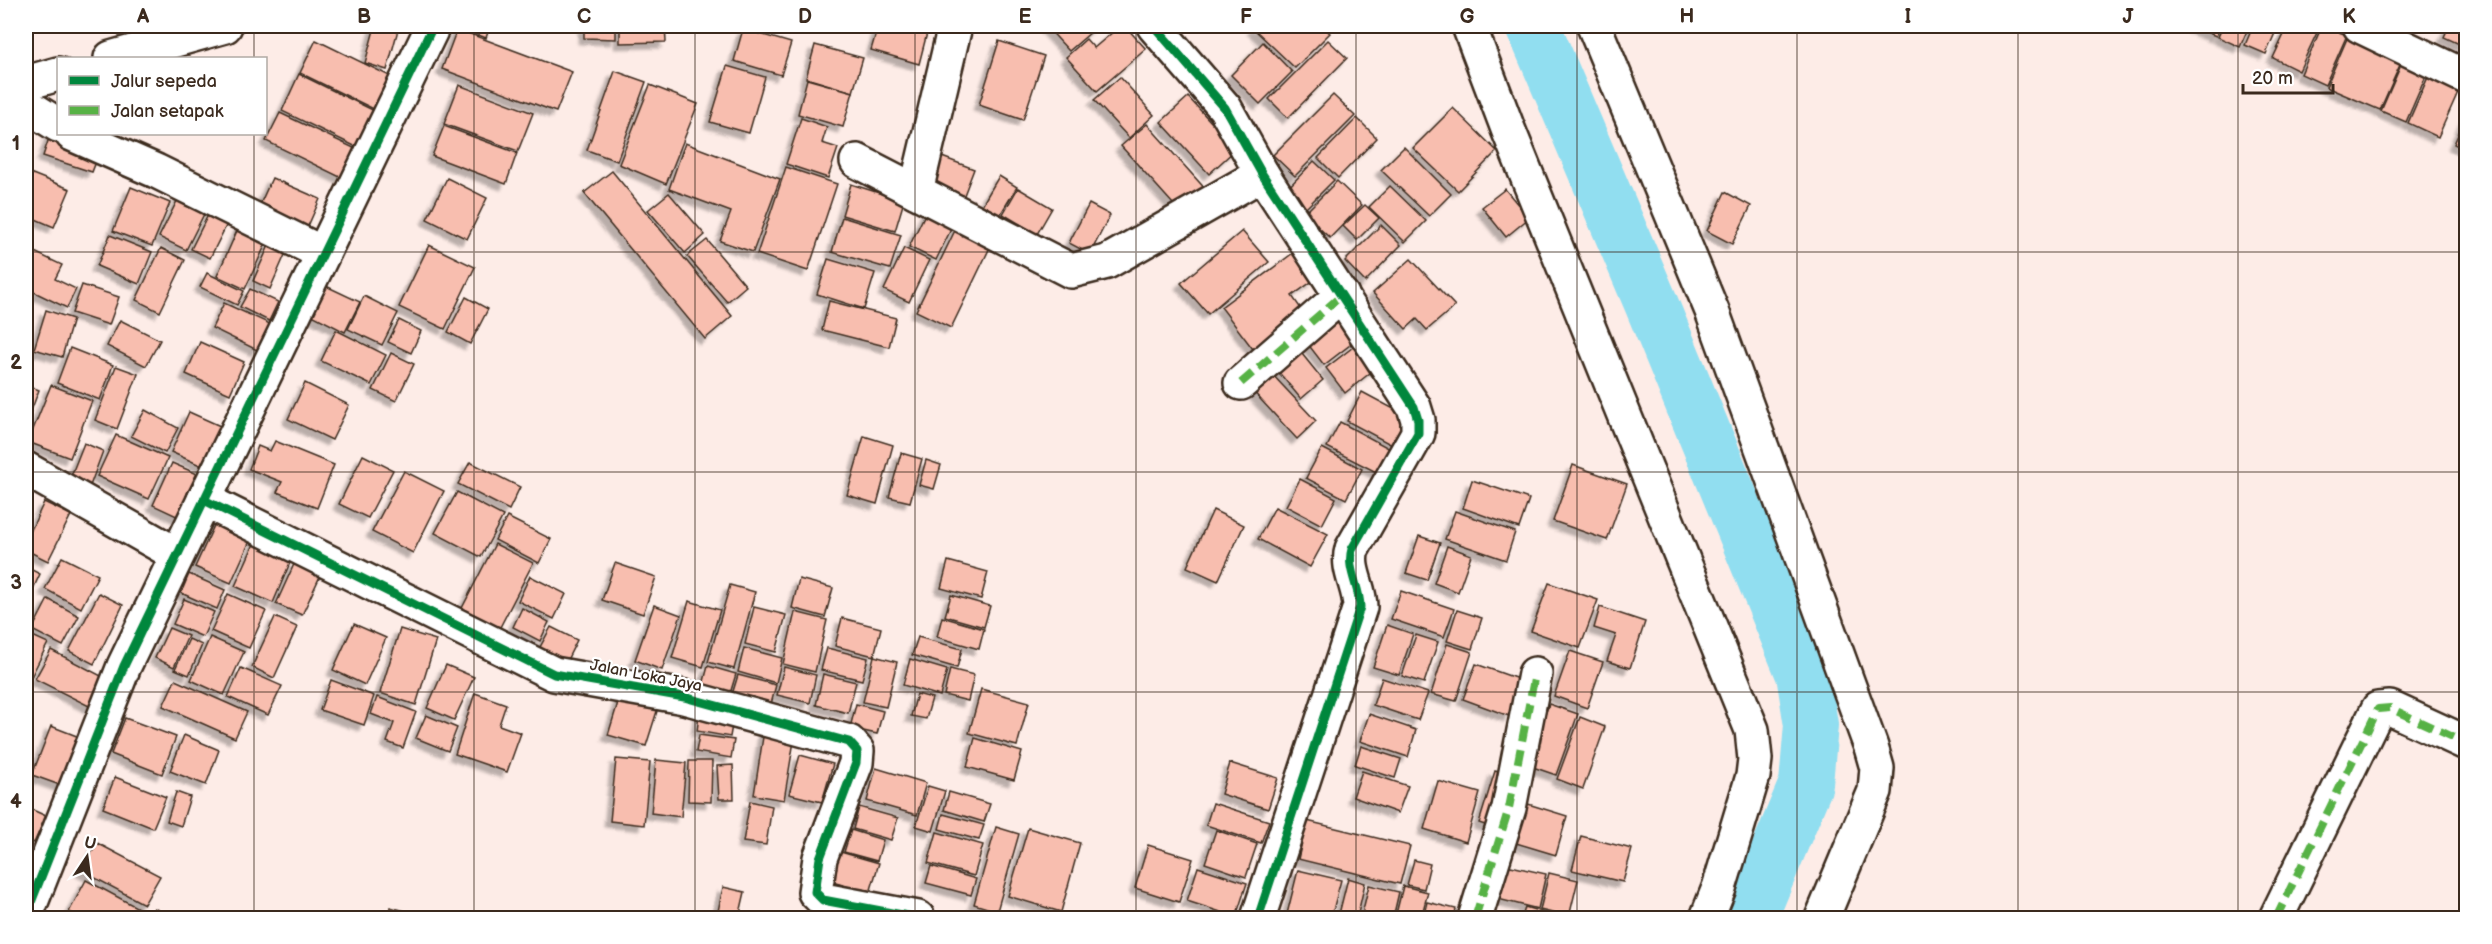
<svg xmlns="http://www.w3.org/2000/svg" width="2492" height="944" viewBox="0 0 2492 944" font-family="'Balsamiq Sans',sans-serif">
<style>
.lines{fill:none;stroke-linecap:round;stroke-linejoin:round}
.river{stroke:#91def0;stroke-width:54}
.building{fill:#f8beaf;stroke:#3b2a1e;stroke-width:1.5;filter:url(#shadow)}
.street-casing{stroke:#3b2a1e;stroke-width:38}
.secondary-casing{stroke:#3b2a1e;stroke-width:38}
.street{stroke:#fff;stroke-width:33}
.secondary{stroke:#fff;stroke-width:33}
.quiet{stroke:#57b245;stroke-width:8;stroke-dasharray:15 8;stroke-linecap:butt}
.cycleway-casing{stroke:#fff;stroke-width:13}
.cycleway{stroke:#00873e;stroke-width:9}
.grid{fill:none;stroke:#3b2a1e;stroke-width:1.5;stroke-opacity:0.55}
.labels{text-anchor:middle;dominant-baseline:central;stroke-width:4.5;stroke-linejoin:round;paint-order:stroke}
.street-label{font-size:16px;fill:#3b2a1e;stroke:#fff}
.neatline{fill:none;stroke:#3b2a1e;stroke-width:2}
.grid-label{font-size:20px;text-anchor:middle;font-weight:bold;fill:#3b2a1e}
</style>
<defs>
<filter id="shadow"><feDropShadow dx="-5.5" dy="5.5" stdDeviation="1.5" flood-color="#0004"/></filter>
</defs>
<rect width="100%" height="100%" fill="#fdece7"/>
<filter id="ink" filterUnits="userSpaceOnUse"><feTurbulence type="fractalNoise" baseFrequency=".0167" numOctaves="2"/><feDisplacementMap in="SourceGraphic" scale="12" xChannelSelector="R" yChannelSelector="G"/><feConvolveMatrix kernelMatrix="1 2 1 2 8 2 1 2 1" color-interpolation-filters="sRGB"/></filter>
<g filter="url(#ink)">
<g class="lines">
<polyline class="river" points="1533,26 1651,303 1803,674 1811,725 1806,784 1750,918"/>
</g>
<g class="building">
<polygon points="375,26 399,26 387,70 365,63"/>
<polygon points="459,26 490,26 486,38 458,27"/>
<polygon points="584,26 616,26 616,39 584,38"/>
<polygon points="620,26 665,26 666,42 620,43"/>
<polygon points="878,26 900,26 927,33 919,64 871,50"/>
<polygon points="1046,26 1098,26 1069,51"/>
<polygon points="1120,26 1125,26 1146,49 1097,91 1066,57 1086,39 1094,48"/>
<polygon points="1256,26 1322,26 1330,33 1295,68 1253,28"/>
<polygon points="2191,26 2221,26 2216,36"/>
<polygon points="2223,26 2249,26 2240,47 2218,37"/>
<polygon points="2253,26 2278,26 2266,54 2245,45"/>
<polygon points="2288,26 2320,26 2299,71 2273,58"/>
<polygon points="2322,26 2347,35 2325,85 2301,74"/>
<polygon points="2449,26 2466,26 2466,47 2444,37"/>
<polygon points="457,29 572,72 556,112 442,69"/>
<polygon points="743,29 791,43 781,75 734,61"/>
<polygon points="2349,34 2403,58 2380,110 2326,87"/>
<polygon points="316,40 402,82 386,115 300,73"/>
<polygon points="1328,40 1347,58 1288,118 1269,99"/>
<polygon points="999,41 1044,56 1023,120 979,105"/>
<polygon points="1263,42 1292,72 1260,104 1231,75"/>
<polygon points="815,45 863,58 853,92 806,78"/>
<polygon points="2404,58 2429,69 2406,122 2381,111"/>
<polygon points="727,66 765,77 749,133 710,122"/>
<polygon points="2432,68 2463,81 2438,137 2408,123"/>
<polygon points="615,71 646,82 617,161 587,150"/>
<polygon points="299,74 387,117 369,153 282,111"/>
<polygon points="1120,77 1154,115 1129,138 1094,100"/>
<polygon points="807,79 853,92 843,127 798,114"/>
<polygon points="459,85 533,113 518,151 444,124"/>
<polygon points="650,85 698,104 666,184 619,164"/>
<polygon points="1333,95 1355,116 1295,176 1273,155"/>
<polygon points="1188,97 1236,149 1209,174 1161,122"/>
<polygon points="1453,108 1497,151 1458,191 1413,148"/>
<polygon points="280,113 356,149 342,178 266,141"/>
<polygon points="2466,117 2466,150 2454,144"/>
<polygon points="801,118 827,127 822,143 838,148 828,178 786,164"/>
<polygon points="1357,118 1377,138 1338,178 1318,158"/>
<polygon points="1147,124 1208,192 1182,214 1121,146"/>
<polygon points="444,126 517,153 506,184 432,156"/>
<polygon points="51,132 101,149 92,172 43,156"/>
<polygon points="685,143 780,179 753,252 720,241 731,212 669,189"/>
<polygon points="1404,147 1451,194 1429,216 1381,170"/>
<polygon points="942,157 974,169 961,203 929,191"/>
<polygon points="1314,161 1334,180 1306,208 1287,189"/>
<polygon points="786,167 837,184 808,271 757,254"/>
<polygon points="612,171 732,316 705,339 584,193"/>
<polygon points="30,173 70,189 54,227 26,215 26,183"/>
<polygon points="999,176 1017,187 1000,215 982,205"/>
<polygon points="272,178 320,199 305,233 257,211"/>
<polygon points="447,178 487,198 467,239 427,219"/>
<polygon points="1337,181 1362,205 1330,238 1304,214"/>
<polygon points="851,184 904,201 895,231 842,215"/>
<polygon points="1390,186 1426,221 1405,242 1369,207"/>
<polygon points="131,187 170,203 152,246 113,231"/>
<polygon points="1018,188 1052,208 1037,234 1003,214"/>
<polygon points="1505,189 1529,218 1506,237 1482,207"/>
<polygon points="1725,192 1751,206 1732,244 1707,231"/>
<polygon points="669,193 705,235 685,253 648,210"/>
<polygon points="180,195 207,208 186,250 159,237"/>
<polygon points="1089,204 1110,215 1090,254 1069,243"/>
<polygon points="1365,205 1379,218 1357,240 1343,226"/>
<polygon points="928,208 955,221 936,260 909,247"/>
<polygon points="210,211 229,220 210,258 191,249"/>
<polygon points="842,217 901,235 890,269 832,252"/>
<polygon points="960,220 995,237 951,328 916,311"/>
<polygon points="240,224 269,237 245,289 217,276"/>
<polygon points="1381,225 1401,245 1365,282 1345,261"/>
<polygon points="1242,231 1269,262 1208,314 1181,283"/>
<polygon points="110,235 152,252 139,284 97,266"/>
<polygon points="707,240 746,286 727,302 687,256"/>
<polygon points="271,241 288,248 270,289 253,281"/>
<polygon points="429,245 475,267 445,329 399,307"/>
<polygon points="26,248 62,265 55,279 76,289 67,308 26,288"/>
<polygon points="161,248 185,260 160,312 136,300"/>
<polygon points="904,248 929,260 909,302 884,290"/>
<polygon points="1293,253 1314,280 1292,296 1309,320 1259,357 1221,307"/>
<polygon points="828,259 875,273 864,309 817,294"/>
<polygon points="1411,259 1455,306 1427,330 1417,319 1406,329 1373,293"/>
<polygon points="207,273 244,291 237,305 200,287"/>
<polygon points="82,285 119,297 109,325 72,313"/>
<polygon points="326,286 360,302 345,332 312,315"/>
<polygon points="250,289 278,302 269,321 240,307"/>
<polygon points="364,296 398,313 382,345 348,329"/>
<polygon points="466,297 488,309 470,344 448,332"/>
<polygon points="26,299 32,301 26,322"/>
<polygon points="829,301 896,318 889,347 822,330"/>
<polygon points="224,303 270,324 257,350 212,328"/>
<polygon points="46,310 73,319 62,357 34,349"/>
<polygon points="1340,312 1359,338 1324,365 1304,339"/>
<polygon points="120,320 160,340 146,366 107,346"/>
<polygon points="399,320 421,331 411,353 388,342"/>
<polygon points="336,330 386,355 371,385 321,361"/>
<polygon points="1361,341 1380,365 1345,393 1326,368"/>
<polygon points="200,342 244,362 230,394 186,374"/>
<polygon points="1294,344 1323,380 1301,399 1271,363"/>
<polygon points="70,348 113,365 100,400 57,383"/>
<polygon points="391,353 414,364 396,401 373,390"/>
<polygon points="116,366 138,374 117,429 95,420"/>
<polygon points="1269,371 1316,421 1297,439 1250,388"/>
<polygon points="305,383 349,405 332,440 288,419"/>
<polygon points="26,385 39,390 26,424"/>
<polygon points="51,385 92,401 70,458 28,442"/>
<polygon points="1362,392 1407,416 1392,445 1347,421"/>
<polygon points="145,410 178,428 165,453 131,436"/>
<polygon points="189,412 229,430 211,470 171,452"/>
<polygon points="1340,422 1396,452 1384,476 1327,447"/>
<polygon points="116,435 168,458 149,499 97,476"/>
<polygon points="864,436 893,445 877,504 847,495"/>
<polygon points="275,441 334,465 317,508 277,492 282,482 249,469 258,446 270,451"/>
<polygon points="84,443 103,451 87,494 67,486"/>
<polygon points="1322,448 1362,469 1346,499 1306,478"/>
<polygon points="901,453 922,459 910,502 889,497"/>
<polygon points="363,455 393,470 368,518 339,504"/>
<polygon points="926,460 941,465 934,489 919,485"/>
<polygon points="470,462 520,487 509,510 458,484"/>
<polygon points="172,463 202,476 183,519 153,505"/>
<polygon points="1573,465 1627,484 1607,540 1553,521"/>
<polygon points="404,471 444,491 413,553 372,532"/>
<polygon points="1300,479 1336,498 1322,525 1286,506"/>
<polygon points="1472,480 1529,499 1519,528 1463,508"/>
<polygon points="457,492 503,516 481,557 435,533"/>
<polygon points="44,502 71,515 48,561 26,550 26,541"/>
<polygon points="1275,507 1328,534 1310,567 1258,539"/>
<polygon points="1213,510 1244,525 1218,581 1187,567"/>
<polygon points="1455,511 1515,532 1506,560 1445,539"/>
<polygon points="218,517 254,532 231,583 195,567"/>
<polygon points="507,517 551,539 539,563 495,540"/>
<polygon points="258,535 295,551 273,603 235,586"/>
<polygon points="1419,536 1440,543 1427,580 1406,573"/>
<polygon points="495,544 533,563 497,633 459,614"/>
<polygon points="1447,546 1471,555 1458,592 1434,583"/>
<polygon points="62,557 98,575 81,608 45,589"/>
<polygon points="948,561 988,572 981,599 941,588"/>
<polygon points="295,562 321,574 302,615 276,604"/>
<polygon points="615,563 656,577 643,614 602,600"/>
<polygon points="26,567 40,574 26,604"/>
<polygon points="189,574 225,590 217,609 181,593"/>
<polygon points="530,576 566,594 554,619 518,601"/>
<polygon points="799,579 833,588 825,617 792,608"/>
<polygon points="1549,583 1598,600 1580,648 1531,631"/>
<polygon points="730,585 755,592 734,669 708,662"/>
<polygon points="1401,591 1454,609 1444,637 1391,619"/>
<polygon points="99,593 123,605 94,664 69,651"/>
<polygon points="228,594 266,611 249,648 211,631"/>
<polygon points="951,595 990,606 984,627 945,616"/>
<polygon points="48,599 79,616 63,646 32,630"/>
<polygon points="184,599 214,612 203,637 173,624"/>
<polygon points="689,601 720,610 703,667 672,658"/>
<polygon points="654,605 681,615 662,670 635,660"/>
<polygon points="754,607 786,615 776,652 745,644"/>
<polygon points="1600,607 1645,622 1630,668 1607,661 1616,635 1594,628"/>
<polygon points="522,608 549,622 540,641 513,627"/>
<polygon points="1457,610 1482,618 1472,649 1447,641"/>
<polygon points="795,612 827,620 815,672 783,664"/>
<polygon points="275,617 297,627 274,678 252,667"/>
<polygon points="942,617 984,629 979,649 937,637"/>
<polygon points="842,618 881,628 874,656 835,646"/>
<polygon points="354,624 386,638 365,685 333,670"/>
<polygon points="1387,625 1413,634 1399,675 1373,667"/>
<polygon points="551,627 577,640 566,662 539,649"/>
<polygon points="169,628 188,636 174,667 155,658"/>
<polygon points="400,629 436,640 416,705 380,693"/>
<polygon points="26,633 48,643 30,679 26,677"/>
<polygon points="1416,635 1438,642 1424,683 1402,676"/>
<polygon points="210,637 244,652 224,695 191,680"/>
<polygon points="918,637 962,649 957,668 912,655"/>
<polygon points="189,639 202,645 189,675 175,669"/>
<polygon points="1447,644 1472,652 1456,701 1431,694"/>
<polygon points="744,648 782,658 776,683 738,672"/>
<polygon points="827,648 868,658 862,680 821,670"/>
<polygon points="51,650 111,681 97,710 35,679"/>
<polygon points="1570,651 1603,662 1587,708 1554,696"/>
<polygon points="874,656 897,662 886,707 863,702"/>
<polygon points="910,659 947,670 940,696 903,685"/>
<polygon points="1476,664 1521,680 1509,716 1463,699"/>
<polygon points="446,665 474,677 454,720 427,708"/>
<polygon points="708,666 736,674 729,697 702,689"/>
<polygon points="784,667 816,675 810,703 777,695"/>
<polygon points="241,668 282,686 268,715 228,697"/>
<polygon points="950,669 974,675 968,701 944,695"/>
<polygon points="823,674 856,682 848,713 816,705"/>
<polygon points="738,675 776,685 770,708 731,698"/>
<polygon points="1382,678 1428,693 1418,720 1373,705"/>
<polygon points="175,680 247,712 235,738 163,706"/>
<polygon points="331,680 374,696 364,725 320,710"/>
<polygon points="981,689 1029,702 1017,746 969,733"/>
<polygon points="475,693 506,704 499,725 521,733 507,772 455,754"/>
<polygon points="917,694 932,698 926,719 911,716"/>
<polygon points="620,696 658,708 646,746 608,735"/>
<polygon points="377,697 416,712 403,748 387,742 394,723 371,714"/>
<polygon points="856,704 883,711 877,734 850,728"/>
<polygon points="1549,704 1578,714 1556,775 1527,765"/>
<polygon points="700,708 734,714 730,737 697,731"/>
<polygon points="1369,714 1416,730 1408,757 1360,741"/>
<polygon points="426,715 457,728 448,751 416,738"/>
<polygon points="1580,717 1605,727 1583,789 1557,779"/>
<polygon points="125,718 176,737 162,774 111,754"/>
<polygon points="765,724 796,729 784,800 754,795"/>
<polygon points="51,726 87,740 68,788 32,775"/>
<polygon points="184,735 219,750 206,785 170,771"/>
<polygon points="699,735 734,740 731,758 696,752"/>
<polygon points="975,738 1022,752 1014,780 967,767"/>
<polygon points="1361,746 1401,759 1395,778 1355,765"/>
<polygon points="800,755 833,764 822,802 789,794"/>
<polygon points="616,759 650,762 644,825 610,821"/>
<polygon points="656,760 686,763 681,817 651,813"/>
<polygon points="689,761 712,761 711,802 688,801"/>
<polygon points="1230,763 1278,778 1268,809 1221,794"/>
<polygon points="733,765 734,799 719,799 717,766"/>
<polygon points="876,768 926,783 917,815 867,801"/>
<polygon points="1362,771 1408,786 1398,813 1353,797"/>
<polygon points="1495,771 1514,776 1497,829 1479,823"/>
<polygon points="115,777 166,797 153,828 103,808"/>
<polygon points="1438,781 1480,793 1466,842 1424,829"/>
<polygon points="928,786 945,791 933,831 916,826"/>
<polygon points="176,792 190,797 181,826 167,821"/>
<polygon points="949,792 990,804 984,822 944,810"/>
<polygon points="750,801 772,806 766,845 743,842"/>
<polygon points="1213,803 1269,821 1261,843 1206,825"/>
<polygon points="1528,804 1567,816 1556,855 1516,843"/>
<polygon points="26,807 46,816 34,843 26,839"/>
<polygon points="859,807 898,818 891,840 853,829"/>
<polygon points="943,814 984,825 979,840 939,829"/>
<polygon points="1307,821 1410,846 1400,884 1298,859"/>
<polygon points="996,827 1019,834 997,911 974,904"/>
<polygon points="1028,828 1080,843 1061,912 1008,896"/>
<polygon points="851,830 883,840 877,861 844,852"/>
<polygon points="1216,830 1257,844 1246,877 1205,863"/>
<polygon points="937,832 983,845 974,876 928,863"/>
<polygon points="1581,836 1632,849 1623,882 1572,870"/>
<polygon points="97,843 160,876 144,904 82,871"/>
<polygon points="1148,845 1193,859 1179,902 1135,888"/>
<polygon points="26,847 34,850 26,868"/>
<polygon points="837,851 879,863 870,893 829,881"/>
<polygon points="1414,860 1430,864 1424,889 1407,885"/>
<polygon points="1502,864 1546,874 1538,909 1494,898"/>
<polygon points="931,866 976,879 971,895 926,883"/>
<polygon points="1198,867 1247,883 1236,917 1187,901"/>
<polygon points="1298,870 1341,880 1331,918 1286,918"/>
<polygon points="1549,873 1578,880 1569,917 1540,910"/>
<polygon points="1348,878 1365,883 1357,918 1338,918"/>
<polygon points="86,880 140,909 134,918 82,918 69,912"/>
<polygon points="1369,885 1399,892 1393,918 1361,918"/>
<polygon points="1403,886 1428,892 1421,918 1395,918"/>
<polygon points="723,887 745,892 739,918 717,916"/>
<polygon points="1427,902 1456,909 1454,918 1423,918"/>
<polygon points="390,907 433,918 387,918"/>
<polygon points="1525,907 1561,918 1522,918"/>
<polygon points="154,908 173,918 148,918"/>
</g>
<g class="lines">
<g class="street-casing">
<g id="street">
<path d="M 1154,26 L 1225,108 L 1262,174 L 1414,407 L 1418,420 L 1418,433 L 1352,549 C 1346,569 1360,587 1360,607 L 1258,918"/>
<polyline points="1469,26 1508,129 1752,730 1755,759 1753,776 1719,888 1707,918"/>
<polyline points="1594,26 1712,311 1871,747 1877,768 1875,791 1822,918"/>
<polyline points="2360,26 2466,77"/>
<polyline points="26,105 58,125"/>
<polyline points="72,134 156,171 322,253"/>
<polyline points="857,161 1071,271 1107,262 1262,174"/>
<polyline points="916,191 955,26"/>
<polyline points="1241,383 1342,295"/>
<polyline points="26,469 176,554"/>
<polyline points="204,500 554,674 684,697 849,742 857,751 856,763 820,858 815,892 823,900 918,918"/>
<polyline points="26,915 124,666 433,26"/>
<polyline points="1475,918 1509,808 1535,674"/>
<polyline points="2276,918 2378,709 2390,708 2466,743"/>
</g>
</g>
<g class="secondary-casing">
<g id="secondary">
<polyline points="111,58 225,26"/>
<polyline points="26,83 58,74"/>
</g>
</g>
<use href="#street" class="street"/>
<use href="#secondary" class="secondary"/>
<g class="quiet">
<polyline points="1241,383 1342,295"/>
<polyline points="1475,918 1509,808 1535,674"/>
<polyline points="2276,918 2378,709 2390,708 2466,743"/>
</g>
<g class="cycleway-casing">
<g id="cycleway">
<path d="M 1154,26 L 1225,108 L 1262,174 L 1414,407 L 1418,420 L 1418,433 L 1352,549 C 1346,569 1360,587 1360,607 L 1258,918"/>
<polyline points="204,500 554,674 684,697 849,742 857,751 856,763 820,858 815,892 823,900 918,918"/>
<polyline points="26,915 124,666 433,26"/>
</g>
</g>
<use href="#cycleway" class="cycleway"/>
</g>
</g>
<path class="grid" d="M 254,26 L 254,58M 474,26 L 474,918M 695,26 L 695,918M 915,26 L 915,918M 1136,26 L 1136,918M 1356,26 L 1356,918M 1577,26 L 1577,918M 1797,26 L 1797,918M 2018,26 L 2018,918M 2238,26 L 2238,918M 254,134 L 254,918M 26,252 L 2466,252M 26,472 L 2466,472M 26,692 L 2466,692"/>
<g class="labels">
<g class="street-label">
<text transform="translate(646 676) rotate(11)">Jalan Loka Jaya</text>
</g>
</g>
<rect width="2492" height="944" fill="none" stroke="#fff" stroke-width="66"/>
<rect x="57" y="57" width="210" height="78" fill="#ffffff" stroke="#b1aaa5" stroke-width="1.5"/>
<rect x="69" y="76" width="30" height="9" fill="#00873e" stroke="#b1aaa5" stroke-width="1.5"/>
<text x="111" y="87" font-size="18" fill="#3b2a1e">Jalur sepeda</text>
<rect x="69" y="106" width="30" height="9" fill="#57b245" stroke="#b1aaa5" stroke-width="1.5"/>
<text x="111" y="117" font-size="18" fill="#3b2a1e">Jalan setapak</text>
<g transform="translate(87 857) rotate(13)" stroke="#ffffff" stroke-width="4.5" paint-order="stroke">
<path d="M0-4.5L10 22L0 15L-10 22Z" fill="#3b2a1e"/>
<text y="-9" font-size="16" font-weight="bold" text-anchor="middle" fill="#3b2a1e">U</text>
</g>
<path d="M2243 84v9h90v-9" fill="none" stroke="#3b2a1e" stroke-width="3"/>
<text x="2252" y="84" font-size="18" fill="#3b2a1e" stroke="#ffffff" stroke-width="4.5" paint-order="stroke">20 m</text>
<rect x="33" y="33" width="2426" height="878" class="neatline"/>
<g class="grid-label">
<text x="143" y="23">A</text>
<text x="364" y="23">B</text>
<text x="584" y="23">C</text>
<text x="805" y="23">D</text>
<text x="1025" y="23">E</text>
<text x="1246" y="23">F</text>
<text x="1467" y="23">G</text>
<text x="1687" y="23">H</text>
<text x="1908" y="23">I</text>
<text x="2128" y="23">J</text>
<text x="2349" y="23">K</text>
<text x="16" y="150">1</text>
<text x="16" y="369">2</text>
<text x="16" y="589">3</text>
<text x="16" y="808">4</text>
</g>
</svg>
